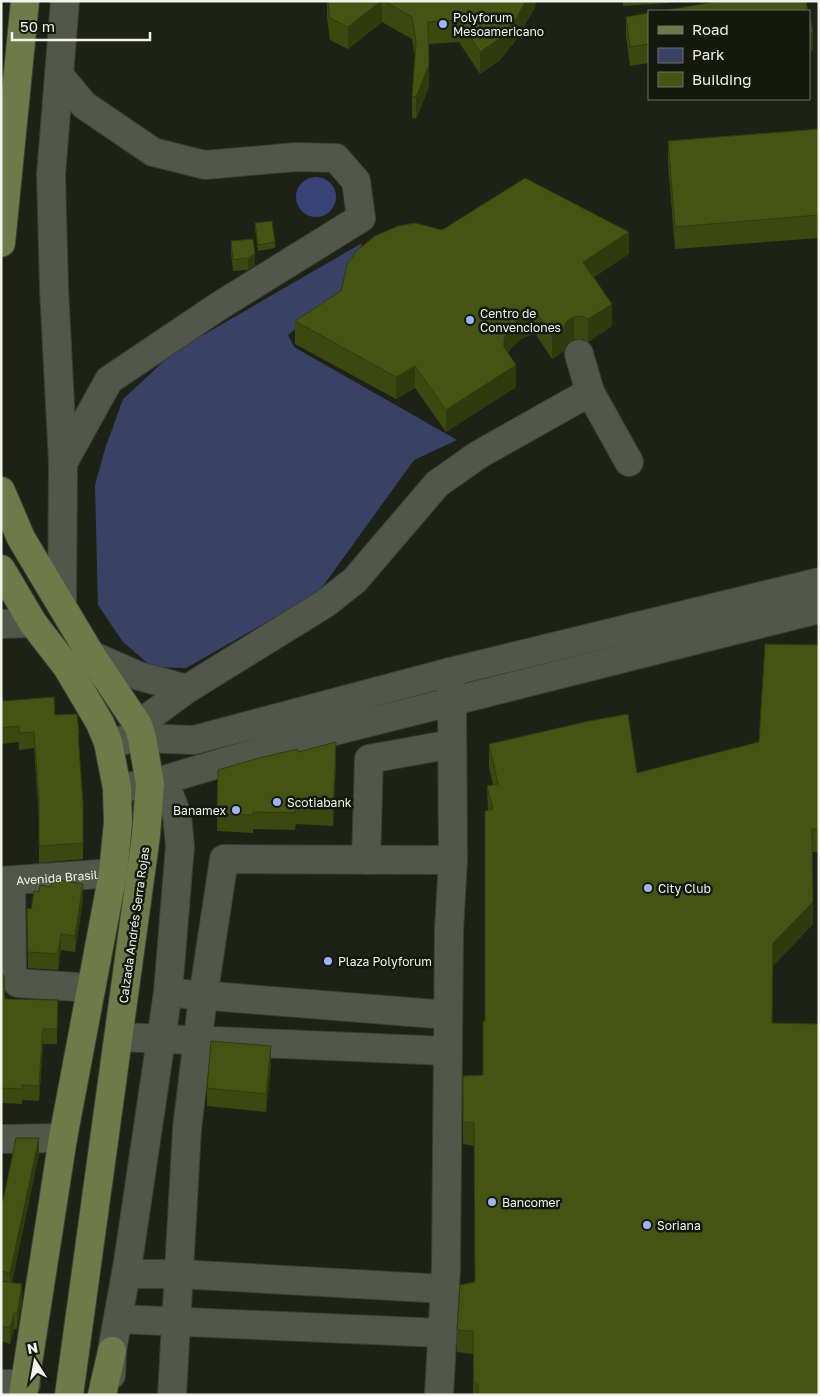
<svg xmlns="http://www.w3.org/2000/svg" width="820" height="1396" viewBox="0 0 820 1396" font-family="'Golos Text',sans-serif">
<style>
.green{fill:#394264}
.water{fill:#374377}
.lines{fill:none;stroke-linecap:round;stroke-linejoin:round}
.minor-casing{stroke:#3b3e36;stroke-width:30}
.major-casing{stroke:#3b3e36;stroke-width:30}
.minor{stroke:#53574a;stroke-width:28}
.major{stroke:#6e7b49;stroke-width:28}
.wall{fill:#3b4810}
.shaded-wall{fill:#303b0d}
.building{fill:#455413;stroke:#303b0d}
.poi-dot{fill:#9fb3fd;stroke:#15180d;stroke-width:2}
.labels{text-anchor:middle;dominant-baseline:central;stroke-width:5;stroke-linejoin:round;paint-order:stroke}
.poi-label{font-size:12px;fill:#f1f3ec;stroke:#15180d;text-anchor:start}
.street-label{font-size:12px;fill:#f1f3ec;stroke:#15180d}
</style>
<rect width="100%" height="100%" fill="#1e2116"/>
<polygon class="green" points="362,243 346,290 288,335 294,347 457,440 414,460 318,593 186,668 152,667 123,642 98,605 95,485 105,449 123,399 174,352"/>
<circle class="water" cx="316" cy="197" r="20"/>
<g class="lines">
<g class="minor-casing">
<g id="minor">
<polyline points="59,75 84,105 153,152 205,165 296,157 336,158 356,181 361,218 219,306 109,380 63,463"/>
<polyline points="579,354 590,392 629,462"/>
<polyline points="62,605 63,463 54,288 51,175 65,1"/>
<polyline points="1,624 33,623"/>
<polyline points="91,655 139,676 187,689"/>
<polyline points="138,725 187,689 326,603 355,580 437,484 478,455 590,392"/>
<polyline points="108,742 142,738 194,740 450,672 819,582"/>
<polyline points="117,788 150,784 295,741 819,609"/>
<polyline points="366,860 369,759 452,744"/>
<path id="s1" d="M 1,881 L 113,873"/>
<polyline points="11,881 12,977 18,983 91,988"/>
<polyline points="185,994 448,1015"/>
<polyline points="118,1037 448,1051"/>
<polyline points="1,1139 63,1138"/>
<polyline points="126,1274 179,1274 445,1289"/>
<polyline points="118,1319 442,1333"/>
<polyline points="111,1375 112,1351 128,1262 168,992 180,846 177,815 169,794 150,784"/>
<polyline points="1,1384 26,1384"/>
<polyline points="172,1395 187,1129 203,997 224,859 453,860 452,701 450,672"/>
<polyline points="439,1395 446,1268 449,930 453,860"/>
</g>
</g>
<g class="major-casing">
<g id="major">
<polyline points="1,243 25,1"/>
<polyline points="1,491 21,538 91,655 138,725 142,738 150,784 146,835 69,1395"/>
<polyline points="1,569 33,623 67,667 100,723 108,742 117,788 118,823 113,873 63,1138 23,1395"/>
<polyline points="102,1395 112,1351"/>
</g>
</g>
<use href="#minor" class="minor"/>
<use href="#major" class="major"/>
</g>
<g class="wall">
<polygon points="327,1 536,1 535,7 517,39 499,61 480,74 459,42 429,44 429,87 416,119 412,118 412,96 415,58 412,39 382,22 348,49 330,40 327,18"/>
<polygon points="623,1 670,1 670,3 623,6"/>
<polygon points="649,13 649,63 630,66 626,36 626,17"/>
<polygon points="819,129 819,238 675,249 668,163 668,141"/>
<polygon points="255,223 275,242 275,248 258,251 255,229"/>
<polygon points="442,230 629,254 594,277 612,326 588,342 582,339 574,339 567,344 564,351 552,359 535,333 521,339 510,349 508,353 516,387 446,432 415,388 396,399 295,344 295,321"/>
<polygon points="253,239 255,265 248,270 233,271 231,253 231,241"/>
<polygon points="819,645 819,852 812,852 813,924 773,966 772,1023 819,1395 473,1395 473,1354 457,1352 457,1330 475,1282 474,1146 463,1144 463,1076 483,1075 485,1021 488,811 487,786 493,785 489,767 489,744 637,773 759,742"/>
<polygon points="1,698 4,701 55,715 79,734 79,750 83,803 83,859 39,863 39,817 34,748 19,750 19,742 1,744"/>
<polygon points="298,752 336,760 333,826 296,824 295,830 253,829 253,833 217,831 217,814"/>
<polygon points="83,900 75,952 61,950 58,970 28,968 27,908 31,909"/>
<polygon points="1,973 5,999 58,1000 57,1044 43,1044 39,1101 22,1100 22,1104 1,1103"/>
<polygon points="271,1064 266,1112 207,1106 207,1088"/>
<polygon points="39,1154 12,1282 22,1300 17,1329 14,1329 10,1344 1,1341 1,1201 3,1201"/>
</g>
<g class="shaded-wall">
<polygon points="381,1 382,1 382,22 348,49 348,27"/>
<polygon points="526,1 536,1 535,7 517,39 499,61 480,74 480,52"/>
<polygon points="809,32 813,32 813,51 809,52"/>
<polygon points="429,65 429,87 416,119 416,97"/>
<polygon points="629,232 629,254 583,284 583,262"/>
<polygon points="255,254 255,265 248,270 248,258"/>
<polygon points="612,304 612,326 588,342 588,319"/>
<polygon points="535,310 535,333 521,339 510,349 504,362 504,339 510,327 521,317"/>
<polygon points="574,317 574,339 567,344 564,351 552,359 552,336 567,321"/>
<polygon points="516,365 516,387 446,432 446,410"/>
<polygon points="415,366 415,388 396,399 396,377"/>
<polygon points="336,742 336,760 333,826 333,808"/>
<polygon points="83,884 83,900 75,952 75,936"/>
<polygon points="813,902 813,924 773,966 773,943"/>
<polygon points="61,934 61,950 58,970 58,954"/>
<polygon points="43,1029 43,1044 39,1101 39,1086"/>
<polygon points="271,1046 271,1064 266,1112 266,1094"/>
<polygon points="39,1138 39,1154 10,1289 10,1273"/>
<polygon points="22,1284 22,1300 17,1329 17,1314"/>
<polygon points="14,1313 14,1329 10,1344 10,1328"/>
</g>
<g class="building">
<polygon points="328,1 381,1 348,27 330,18"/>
<polygon points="384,1 526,1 517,17 499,39 480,52 459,20 428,22 429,65 416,97 412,96 416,42 412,17"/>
<polygon points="720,1 806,1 808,11 661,11"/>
<polygon points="809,12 813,32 809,32"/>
<polygon points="649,13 649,44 630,47 626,17"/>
<polygon points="819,129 819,215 675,227 668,141"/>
<polygon points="525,178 629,232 583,262 612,304 588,319 582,316 574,317 567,321 564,328 552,336 535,310 521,317 510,327 504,339 504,347 516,365 446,410 415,366 396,377 295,321 341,291 347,265 356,251 375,236 398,226 415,223 442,230"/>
<polygon points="272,221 275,242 258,245 255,223"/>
<polygon points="253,239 255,254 248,258 233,260 231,241"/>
<polygon points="765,644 819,645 819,829 812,829 813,902 773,943 772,1023 819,1024 819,1395 478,1395 478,1384 474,1384 473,1331 457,1330 460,1285 475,1282 474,1123 463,1122 463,1076 483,1075 483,1021 485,1021 485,811 493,809 487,786 498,784 489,744 589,721 628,714 637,773 759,742"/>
<polygon points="54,697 55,715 77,714 79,734 78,734 83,803 83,843 39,846 39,801 34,732 19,733 19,726 1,728 1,698 4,701"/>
<polygon points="336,742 333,808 296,807 295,813 253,812 253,815 217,814 218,770 259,758 298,749 298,752"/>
<polygon points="52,879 83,884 75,936 61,934 58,954 28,952 27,908 31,909 34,891 39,892 40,885 51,887"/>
<polygon points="1,973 4,976 5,999 58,1000 57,1029 43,1029 39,1086 22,1085 22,1089 1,1088"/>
<polygon points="211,1041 271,1046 266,1094 207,1088"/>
<polygon points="16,1138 39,1138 10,1273 1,1271 1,1201 3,1201"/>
<polygon points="1,1281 22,1284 17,1314 14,1313 10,1328 1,1326"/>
</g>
<g class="poi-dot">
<circle cx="443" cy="24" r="5"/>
<circle cx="470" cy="320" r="5"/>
<circle cx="277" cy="802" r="5"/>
<circle cx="236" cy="810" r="5"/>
<circle cx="648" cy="888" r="5"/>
<circle cx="328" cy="961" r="5"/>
<circle cx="492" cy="1202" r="5"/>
<circle cx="647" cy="1225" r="5"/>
</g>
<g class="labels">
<g class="poi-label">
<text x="453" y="17">Polyforum<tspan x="453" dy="14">Mesoamericano</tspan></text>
<text x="480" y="313">Centro de<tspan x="480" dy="14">Convenciones</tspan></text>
<text x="287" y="802">Scotiabank</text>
<text x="226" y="810" text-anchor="end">Banamex</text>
<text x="658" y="888">City Club</text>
<text x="338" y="961">Plaza Polyforum</text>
<text x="502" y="1202">Bancomer</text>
<text x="657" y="1225">Soriana</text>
</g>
<g class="street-label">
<text stroke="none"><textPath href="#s1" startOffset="56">Avenida Brasil</textPath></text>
<text transform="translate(134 925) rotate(-82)">Calzada Andrés Serra Rojas</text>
</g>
</g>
<rect width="820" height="1396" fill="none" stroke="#f1f3ec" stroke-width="5"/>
<rect x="648" y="10" width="162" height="90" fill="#15180d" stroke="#6d7066"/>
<rect x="658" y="26" width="25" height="8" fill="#6e7b49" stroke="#6d7066"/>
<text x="692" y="35" font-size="15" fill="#f1f3ec">Road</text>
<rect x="658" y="48" width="25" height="15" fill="#394264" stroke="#6d7066"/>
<text x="692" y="60" font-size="15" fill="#f1f3ec">Park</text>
<rect x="658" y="72" width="25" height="15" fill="#455413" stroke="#6d7066"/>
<text x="692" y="85" font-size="15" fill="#f1f3ec">Building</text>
<g transform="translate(35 1361) rotate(349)" stroke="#15180d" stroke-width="4" paint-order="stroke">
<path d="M0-4L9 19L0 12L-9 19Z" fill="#f1f3ec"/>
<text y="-8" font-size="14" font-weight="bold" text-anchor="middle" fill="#f1f3ec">N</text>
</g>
<path d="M12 32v8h138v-8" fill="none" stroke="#f1f3ec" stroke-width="2.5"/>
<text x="20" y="32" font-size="15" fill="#f1f3ec" stroke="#15180d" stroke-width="4" paint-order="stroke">50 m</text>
</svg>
